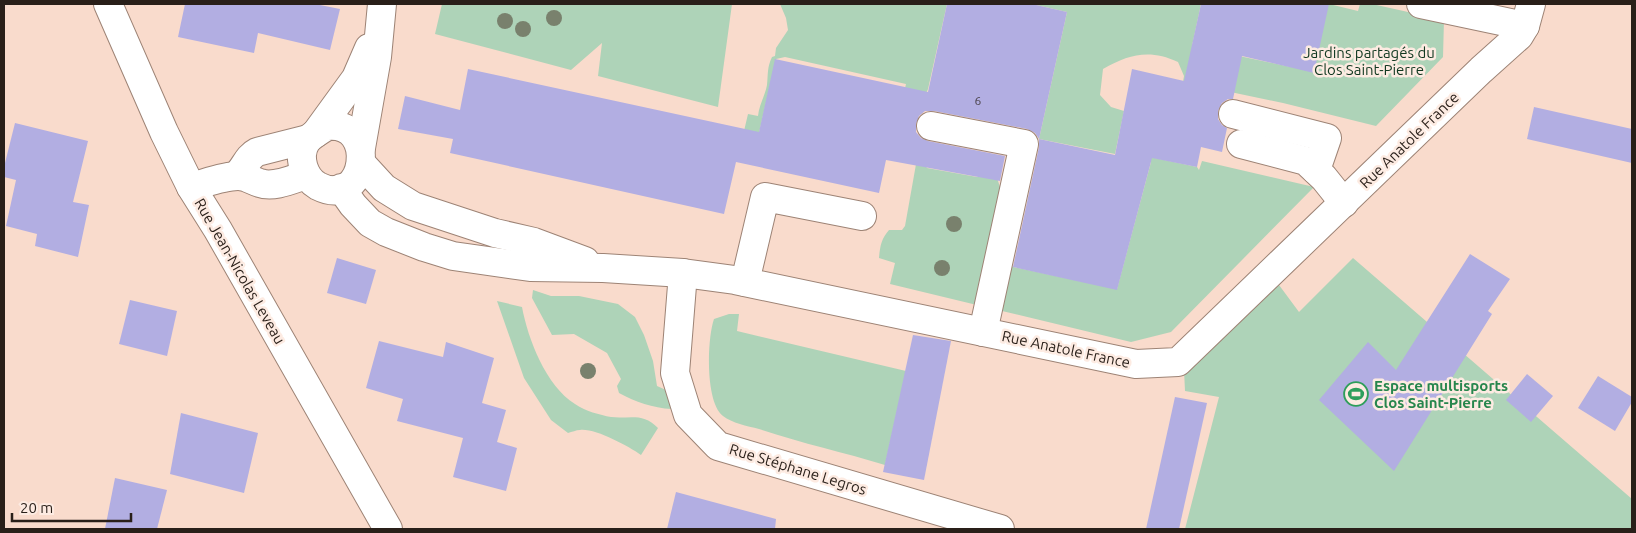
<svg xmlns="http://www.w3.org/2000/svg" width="1636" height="533" viewBox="0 0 1636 533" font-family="Ubuntu,sans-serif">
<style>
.green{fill:#aed3b8}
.building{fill:#b2aee2}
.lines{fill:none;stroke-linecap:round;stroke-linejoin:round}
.minor-casing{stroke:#9d8375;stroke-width:30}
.minor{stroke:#fff;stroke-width:28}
.tree{fill:#79816d}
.labels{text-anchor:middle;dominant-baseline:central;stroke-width:5;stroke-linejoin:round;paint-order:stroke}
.number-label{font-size:12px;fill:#4b434b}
.park-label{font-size:15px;fill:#113820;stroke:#fdebe2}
.street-label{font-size:15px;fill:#291f19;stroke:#fdebe2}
.leisure-label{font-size:15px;font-weight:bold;fill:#27864d;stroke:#fdebe2;text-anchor:start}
</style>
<rect width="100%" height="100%" fill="#f9dbcc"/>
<g class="green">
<polygon points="442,4 732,4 718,107 598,76 602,43 571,70 435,34"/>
<path d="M 780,4 L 947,4 L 928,89 L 922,103 L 902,102 L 906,84 L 785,57 L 776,59 L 759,133 L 744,131 L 748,114 L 758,116 C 759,105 765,96 767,85 C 768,75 767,67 772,57 L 775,56 L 776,48 L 788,30 L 786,18 Z"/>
<path d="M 1032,4 L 1201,4 L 1192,46 L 1291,67 L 1329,4 L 1358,11 L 1360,4 L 1372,4 L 1444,20 L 1443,57 L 1376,126 L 1283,103 L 1183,82 L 1184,76 L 1178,62 C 1150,49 1129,54 1103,69 L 1100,95 L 1111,107 L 1124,111 L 1115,154 L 1039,139 L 1067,12 Z"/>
<path d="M 918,153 L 927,168 L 977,177 L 996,175 L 1001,190 L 981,306 L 890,284 L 895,263 L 879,258 C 880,247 881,239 889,230 L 902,230 L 905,226 Z"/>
<polygon points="1141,155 1197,167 1199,170 1202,161 1314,187 1171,332 1131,342 1002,311 1009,266 1117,289 1151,162"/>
<polygon points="1353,258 1632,499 1632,529 1185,529 1219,397 1185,391 1184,370 1279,285 1299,312"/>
<path d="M 533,290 L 551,296 L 579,296 L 618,304 L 635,317 L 644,335 L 653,361 L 657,386 L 666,390 L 672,409 C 652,408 636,402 619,393 L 617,386 L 621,379 L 607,353 L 574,334 L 552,335 L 532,298 Z"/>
<path d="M 497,301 L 522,307 C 528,339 546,386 575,404 C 585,411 600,415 611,417 C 630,419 643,412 658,428 L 641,455 C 628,446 595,428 580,430 C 576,430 572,432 568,433 L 551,420 L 524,378 Z"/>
<path d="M 729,314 L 739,314 L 737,331 L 906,371 L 885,465 C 843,452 800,443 759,429 C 747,426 732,423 723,416 C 705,402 707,339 714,319 Z"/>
</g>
<g class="building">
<polygon points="185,4 315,4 340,9 330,50 258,33 254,53 178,37"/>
<polygon points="947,4 1032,4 1067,12 1039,139 1115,155 1132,69 1184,81 1201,4 1329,4 1314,73 1242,56 1233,99 1228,99 1222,103 1218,111 1218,119 1222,125 1227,128 1222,152 1201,147 1197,167 1152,158 1117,290 1013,267 1039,147 1039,139 1035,133 1027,129 934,111 925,111 919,116 916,124 916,132 921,138 928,141 1005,156 1000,181 886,160 879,193 736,162 724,214 450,153 453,139 398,129 405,96 460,110 468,69 759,132 775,59 928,92"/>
<polygon points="1534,107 1632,129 1632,163 1527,139"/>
<polygon points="15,123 88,141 73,202 89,205 78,257 35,246 37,234 6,226 16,180 4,177 4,167"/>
<polygon points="1470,254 1510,279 1488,311 1492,314 1394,471 1319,400 1368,342 1396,370"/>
<polygon points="337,258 376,270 366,304 327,293"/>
<polygon points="130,300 177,311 167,356 119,344"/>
<polygon points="913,335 951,341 924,480 883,472"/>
<polygon points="379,341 443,357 446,342 494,358 482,403 506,410 497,442 517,448 506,491 453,477 463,438 397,421 403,399 366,388"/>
<polygon points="1527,374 1553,396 1531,422 1506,400"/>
<polygon points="1598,376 1632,397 1632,402 1615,431 1578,408"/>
<polygon points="1175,397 1207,403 1179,529 1146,529"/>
<polygon points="181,413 258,433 244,493 170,474"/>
<polygon points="115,478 167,490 157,529 105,529"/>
<polygon points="676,492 776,519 775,529 667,529"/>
</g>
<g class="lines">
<g class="minor-casing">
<g id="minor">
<polyline points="108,4 164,132 191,187 218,230 388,529"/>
<polyline points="1421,4 1525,26"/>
<polyline points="1233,114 1327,138 1316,170"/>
<path d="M 327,126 C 379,120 367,211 318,186 C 304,178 297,157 306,142 C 310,136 321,130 327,126 Z"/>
<polyline points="931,126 1024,144 983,332"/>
<polyline points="316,133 356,78 369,48"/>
<polyline points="1241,144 1306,161 1324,178 1344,203"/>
<polyline points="361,148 377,57 382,4"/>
<polyline points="361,163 384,188 413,206 495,233 534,242 585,261"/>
<path d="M 236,176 C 245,168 247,157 257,152 L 308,139"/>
<path d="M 191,187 C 206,183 223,176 238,176 C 247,176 252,181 260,183 C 274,188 293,179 306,175"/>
<polyline points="341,188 353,205 370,223 386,232 424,247 453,256 530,267 603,268 683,273 735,280 1136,364 1178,362 1481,70 1519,36 1525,26 1531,4"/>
<polyline points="683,273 675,373 688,415 718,446 1000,529"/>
<polyline points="745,282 765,197 862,216"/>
</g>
</g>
<use href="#minor" class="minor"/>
</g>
<g class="tree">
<circle cx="554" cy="18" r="8"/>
<circle cx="505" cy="21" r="8"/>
<circle cx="523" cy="29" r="8"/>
<circle cx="954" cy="224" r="8"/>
<circle cx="942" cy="268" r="8"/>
<circle cx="588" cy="371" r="8"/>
</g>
<defs>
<g id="stadium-ring" transform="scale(1.25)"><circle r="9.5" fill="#fdebe2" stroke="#2e9e5b" stroke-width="1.5"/><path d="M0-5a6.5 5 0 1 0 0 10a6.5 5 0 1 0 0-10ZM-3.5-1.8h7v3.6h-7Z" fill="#2e9e5b"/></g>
</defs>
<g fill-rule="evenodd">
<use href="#stadium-ring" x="1356" y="394"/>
</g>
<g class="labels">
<g class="number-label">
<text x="978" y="100">6</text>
</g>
<g class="park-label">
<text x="1369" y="52">Jardins partagés du<tspan x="1369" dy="17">Clos Saint-Pierre</tspan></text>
</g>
<g class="street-label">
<text transform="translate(1409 140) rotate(-44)">Rue Anatole France</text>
<text transform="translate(240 271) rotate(60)">Rue Jean-Nicolas Leveau</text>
<text transform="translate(1066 349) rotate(12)">Rue Anatole France</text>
<text transform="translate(798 469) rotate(17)">Rue Stéphane Legros</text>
</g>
<g class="leisure-label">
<text x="1374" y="385">Espace multisports<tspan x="1374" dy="17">Clos Saint-Pierre</tspan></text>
</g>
</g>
<rect width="1636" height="533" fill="none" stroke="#291f19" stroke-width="10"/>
<path d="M12 513v8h119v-8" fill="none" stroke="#291f19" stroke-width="2.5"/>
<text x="20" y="513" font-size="15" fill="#291f19" stroke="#fdebe2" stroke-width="4" paint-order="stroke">20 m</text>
</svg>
